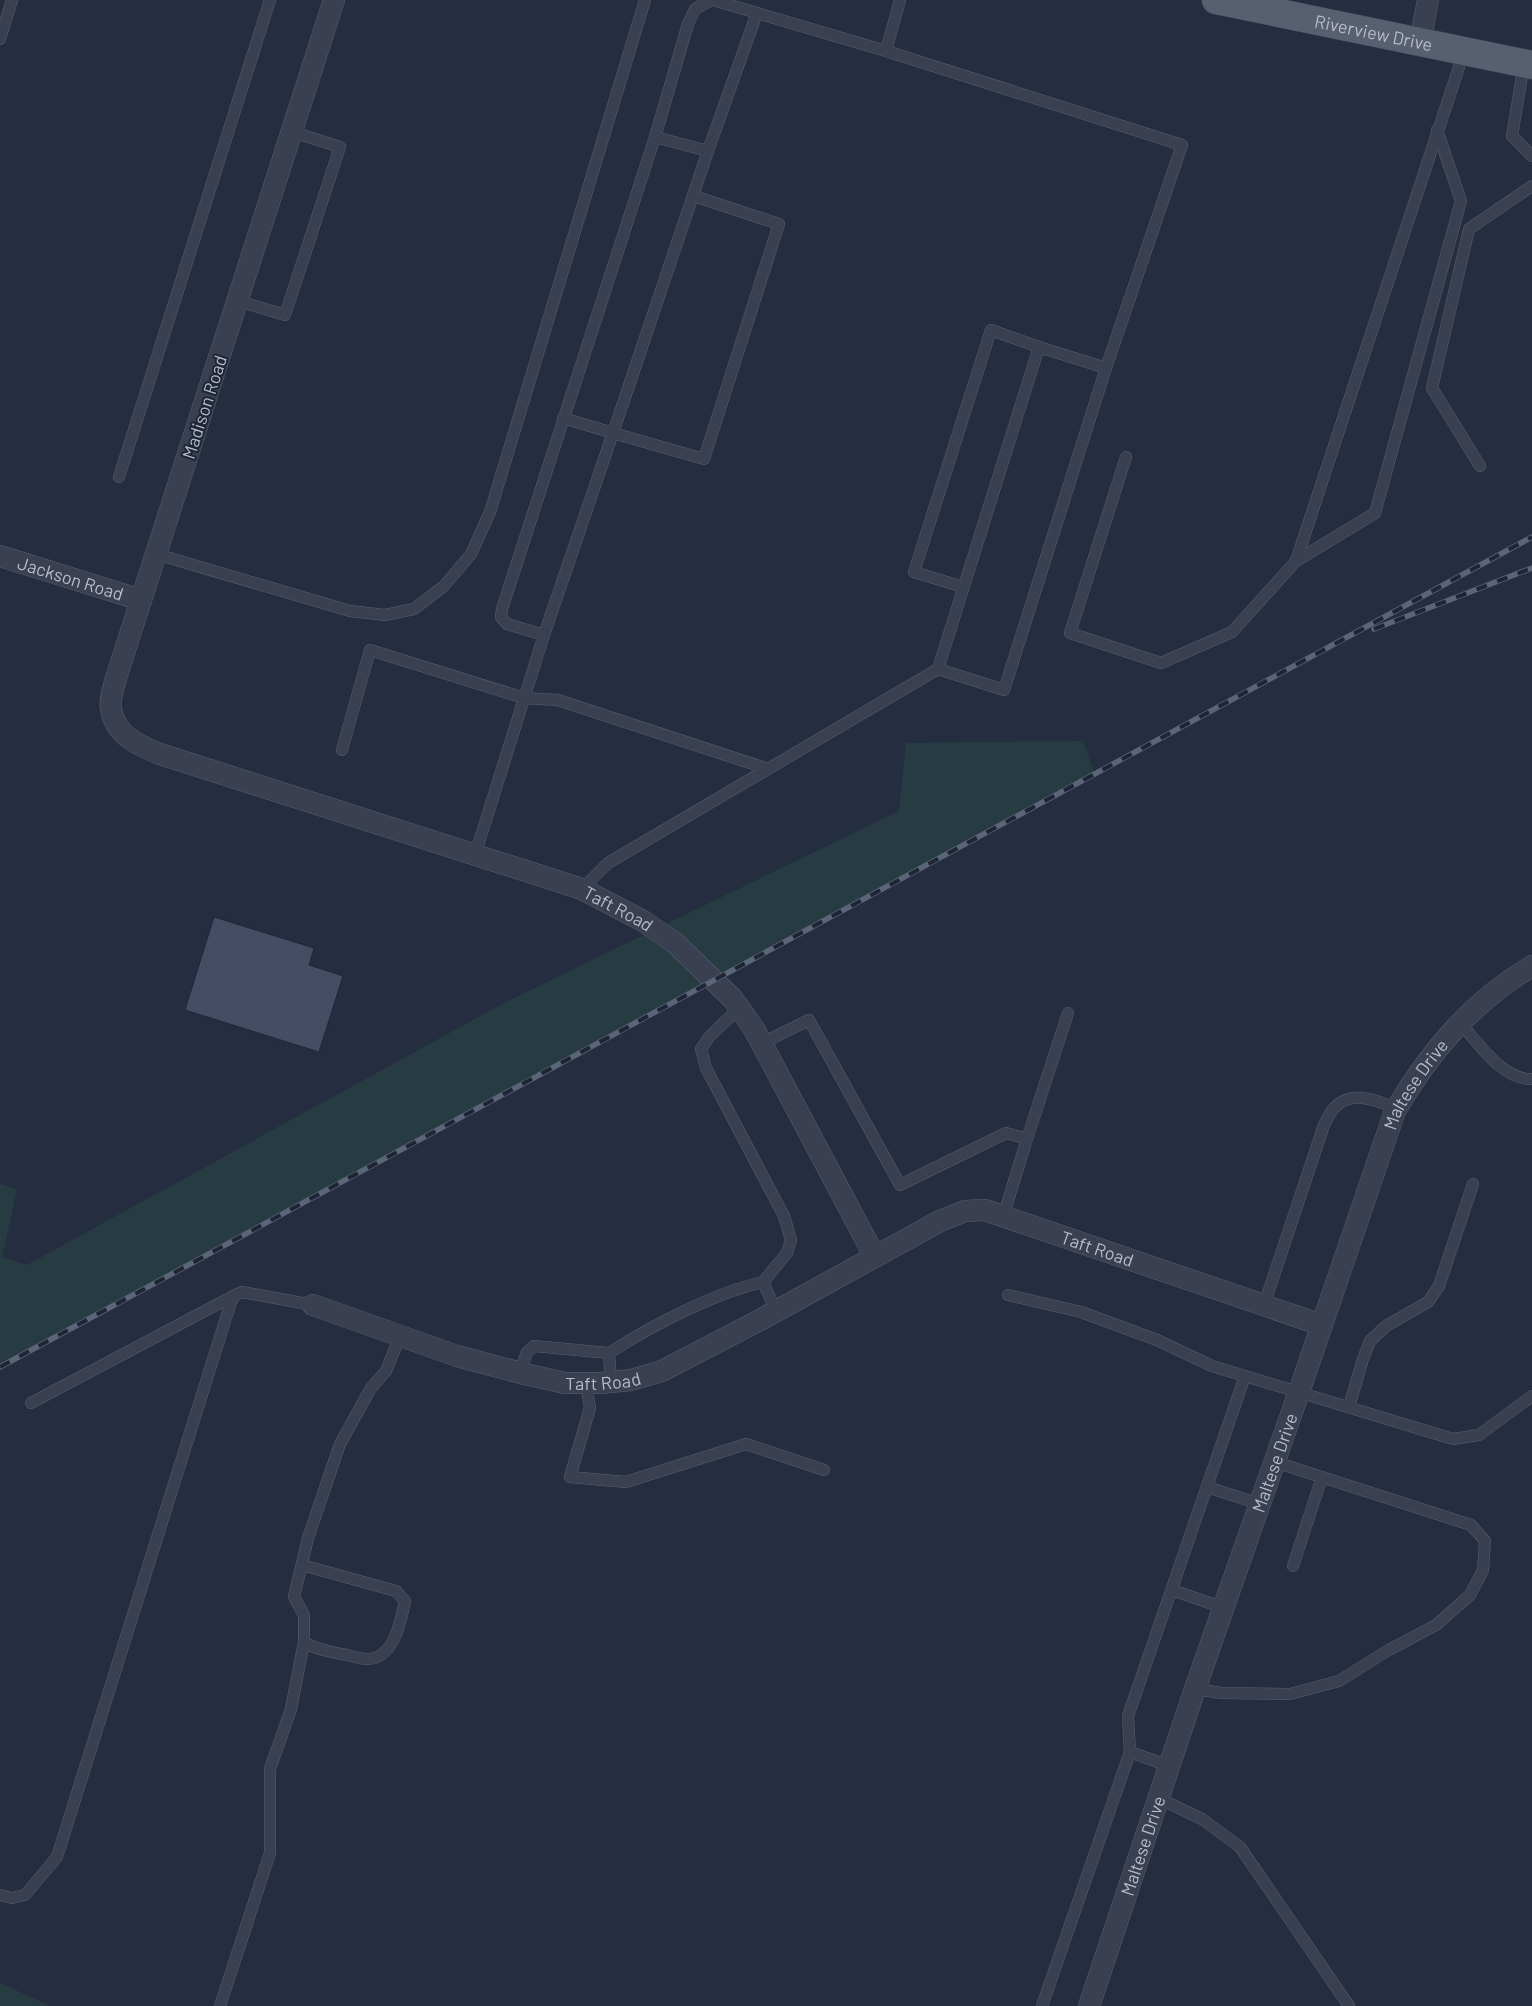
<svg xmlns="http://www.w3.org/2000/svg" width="1532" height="2006" viewBox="0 0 1532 2006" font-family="Barlow,sans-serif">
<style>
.green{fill:#273c42}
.building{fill:#444d64;stroke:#202738}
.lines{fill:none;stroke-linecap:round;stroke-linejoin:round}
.lane-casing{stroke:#585e6e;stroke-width:12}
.street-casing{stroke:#585e6e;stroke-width:22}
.primary-casing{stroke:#43495a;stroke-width:29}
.lane{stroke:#3a4051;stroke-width:11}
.street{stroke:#3a4051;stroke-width:21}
.primary{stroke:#585f71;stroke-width:28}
.rail-casing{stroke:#5c6478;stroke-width:5.5}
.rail{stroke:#1e2536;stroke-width:4;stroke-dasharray:11;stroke-linecap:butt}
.labels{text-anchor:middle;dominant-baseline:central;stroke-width:4;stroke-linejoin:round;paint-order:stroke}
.street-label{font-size:18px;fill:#b7bccb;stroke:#1e2536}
</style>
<rect width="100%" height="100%" fill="#252e41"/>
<g class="green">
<polygon points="1083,741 1095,775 0,1370 0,1184 17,1189 2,1257 27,1265 506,1002 899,811 906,743"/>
<polygon points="0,1983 50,2006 0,2006"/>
</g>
<polygon class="building" points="214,917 314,948 309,965 343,976 319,1052 185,1010"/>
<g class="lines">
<g class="lane-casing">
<g id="lane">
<polyline points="713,0 886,51 900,0"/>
<polyline points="0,39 12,0"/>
<polyline points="1524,64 1512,136 1532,156"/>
<polyline points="1437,130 1461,201 1375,513 1296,561 1464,52"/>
<polyline points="655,137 708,151 613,433 704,459 779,224 694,196"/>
<polyline points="708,151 757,13"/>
<polyline points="238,301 285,315 340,147 293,132"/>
<polyline points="1126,457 1070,633 1161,663 1232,632 1296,561"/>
<polyline points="1480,466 1432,388 1469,229 1532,186"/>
<polyline points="119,477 270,0"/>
<polyline points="156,554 350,611 385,615 414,609 444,586 471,554 490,512 645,0"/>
<polyline points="963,587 914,572 991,330 1039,347"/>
<polyline points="544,635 613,433 563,418"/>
<polyline points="938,669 1039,347 1106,368"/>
<polyline points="342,750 370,650 524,698 558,700 768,769"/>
<polyline points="475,855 544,635 507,624 501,617 502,609 655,137 688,24 695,9 711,0"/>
<polyline points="582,889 608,863 938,669 1004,690 1106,368 1182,145 886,51"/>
<polyline points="739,1008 709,1037 701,1049 706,1068 784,1216 791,1240 787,1253 763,1282 776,1311"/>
<path d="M 1460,1023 C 1478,1042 1503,1081 1532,1079"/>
<polyline points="762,1043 809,1020 900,1185 1006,1133 1027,1139 1003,1217"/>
<polyline points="1027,1139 1068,1013"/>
<polyline points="1008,1295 1081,1312 1157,1340 1212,1366 1453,1439 1479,1435 1532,1396"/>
<path d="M 1264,1305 L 1324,1125 C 1327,1120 1330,1112 1334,1108 C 1352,1089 1376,1101 1397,1108"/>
<polyline points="520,1373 527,1352 534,1346 609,1353"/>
<path d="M 611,1382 L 609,1353 C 651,1326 716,1292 763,1282"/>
<polyline points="586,1383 590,1408 570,1477 626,1482 746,1444 824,1470"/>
<polyline points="31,1403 235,1295"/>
<polyline points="1349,1407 1363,1359 1370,1341 1386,1326 1428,1302 1439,1286 1473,1184"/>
<polyline points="1207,1487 1260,1504"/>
<path d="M 302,1565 L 396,1591 L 405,1601 C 401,1621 394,1659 367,1659 C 359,1659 349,1655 341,1654 C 328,1651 314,1649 304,1642"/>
<polyline points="1293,1566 1322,1477"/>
<polyline points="1172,1590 1224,1608"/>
<polyline points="1195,1689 1222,1693 1290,1694 1339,1681 1387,1651 1436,1625 1470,1595 1483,1570 1485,1541 1471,1525 1275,1462"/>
<polyline points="1130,1752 1128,1716 1245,1376"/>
<polyline points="1158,1798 1202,1819 1240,1847 1349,2006"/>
<polyline points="0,1895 12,1898 25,1895 57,1857 231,1302 235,1295 242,1292 313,1305"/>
<polyline points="220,2006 270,1853 270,1769 291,1709 304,1642 304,1615 294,1597 308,1538 340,1444 371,1388 386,1371 400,1336"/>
<polyline points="1042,2006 1130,1752 1169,1766"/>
</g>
</g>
<g class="street-casing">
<g id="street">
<path id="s1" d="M 334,0 L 116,678 C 114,687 109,700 111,709 C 115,734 136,744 157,753 L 582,889 L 643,921 L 675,943 L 733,999 L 754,1029 L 875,1257"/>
<polyline points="1420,43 1428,0"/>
<path id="s2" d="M 0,556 L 141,600"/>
<path id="s3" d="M 313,1305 L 457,1356 L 525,1374 L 565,1383 L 601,1383 L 631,1380 L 662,1371 L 760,1320 L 940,1221 L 965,1211 L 985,1210 L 1322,1325"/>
<path id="s4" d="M 1089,2006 L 1195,1689 L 1299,1392 L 1395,1111 C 1430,1051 1472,1002 1532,966"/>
</g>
</g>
<g class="primary-casing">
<g id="primary">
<path id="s5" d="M 1216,0 L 1532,65"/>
</g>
</g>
<use href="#lane" class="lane"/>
<use href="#street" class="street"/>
<use href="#primary" class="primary"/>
<g class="rail-casing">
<g id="rail">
<polyline points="1374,629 1532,568"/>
<polyline points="0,1367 1532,537"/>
</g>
</g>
<use href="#rail" class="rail"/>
</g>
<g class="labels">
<g class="street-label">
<text stroke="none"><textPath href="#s5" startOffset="161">Riverview Drive</textPath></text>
<text transform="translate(204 407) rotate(-72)">Madison Road</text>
<text stroke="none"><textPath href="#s2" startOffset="74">Jackson Road</textPath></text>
<text stroke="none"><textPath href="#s1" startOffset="1298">Taft Road</textPath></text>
<text stroke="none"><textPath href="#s4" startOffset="979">Maltese Drive</textPath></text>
<text stroke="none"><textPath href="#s3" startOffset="844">Taft Road</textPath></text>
<text stroke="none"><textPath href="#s3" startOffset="302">Taft Road</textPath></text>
<text stroke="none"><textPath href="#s4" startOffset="574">Maltese Drive</textPath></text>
<text stroke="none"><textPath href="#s4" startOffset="169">Maltese Drive</textPath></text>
</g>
</g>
</svg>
